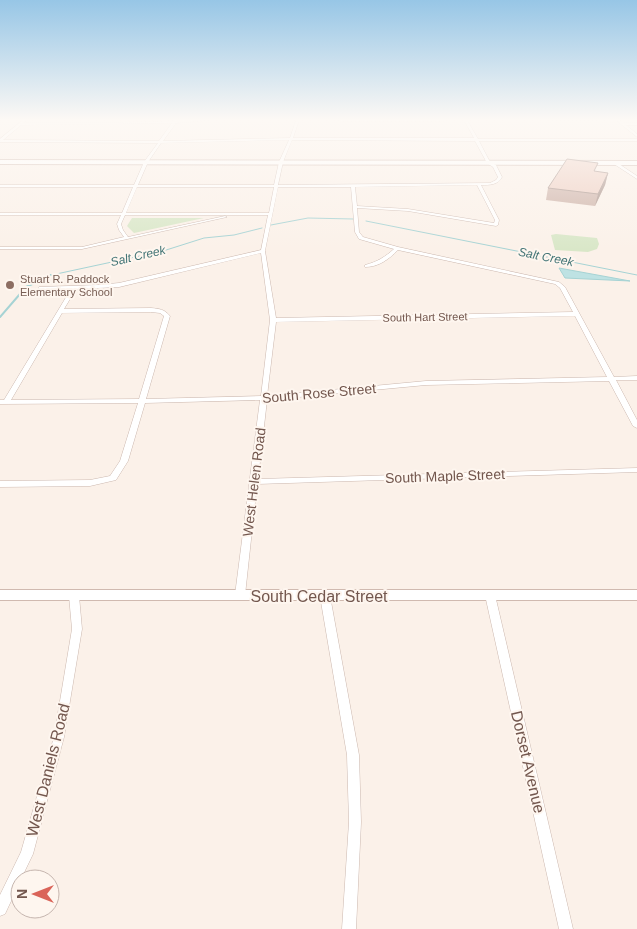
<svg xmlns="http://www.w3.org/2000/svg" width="637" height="929" viewBox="0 0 637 929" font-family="Helvetica,sans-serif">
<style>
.green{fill:#d9e7c8}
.water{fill:#bee2e3;stroke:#a6d3d4}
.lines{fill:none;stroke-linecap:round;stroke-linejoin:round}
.stream-far1{stroke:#a6d3d4;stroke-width:1}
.stream{stroke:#a6d3d4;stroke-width:2}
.street-casing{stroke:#ccb8af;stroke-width:1}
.secondary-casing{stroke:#d0bab0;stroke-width:2}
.street{fill:#fff;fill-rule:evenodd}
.secondary{fill:#fff;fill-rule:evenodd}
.wall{fill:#cdb1a7}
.shaded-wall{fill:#a79088}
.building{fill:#eecec2;stroke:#a79088}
.education-dot{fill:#8d6e63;stroke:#fef6ef;stroke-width:2}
.labels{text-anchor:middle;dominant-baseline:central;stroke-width:4;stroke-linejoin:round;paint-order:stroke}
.far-education-label{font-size:11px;fill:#785e54;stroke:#fef6ef;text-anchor:start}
.far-street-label{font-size:11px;fill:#73574e;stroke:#fef6ef}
.far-water-label{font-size:12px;font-style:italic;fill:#437576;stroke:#fef6ef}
.street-label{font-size:14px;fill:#73574e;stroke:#fef6ef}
.near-street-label{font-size:16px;fill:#73574e;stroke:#fef6ef}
</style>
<rect width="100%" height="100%" fill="#fbf1e9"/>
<g class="green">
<polygon points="132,218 204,218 134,233 127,226"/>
<polygon points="556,234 597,238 599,244 597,249 588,252 555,250 551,235"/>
</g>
<polygon class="water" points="559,268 630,281 565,278"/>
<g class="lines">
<g class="stream-far1">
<polyline points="366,221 637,275"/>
<polyline points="271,225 308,218 353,219"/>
<polyline points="47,276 163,251 204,238 234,235 262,228"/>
</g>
<polyline class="stream" points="0,317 26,287 51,275"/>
<g class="street-casing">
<g id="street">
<path d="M 23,120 L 27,120 L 23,123 L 155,122 L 174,121 L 175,120 L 210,120 L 176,123 L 163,141 L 290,138 L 296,120 L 299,120 L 293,138 L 474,138 L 464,120 L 467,120 L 478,139 L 637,139 L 637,141 L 479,141 L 490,162 L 496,165 L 502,177 C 498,185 490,185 481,185 L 499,220 L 498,225 L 496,226 L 408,211 L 357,208 L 359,232 L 363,237 L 398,247 L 559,282 L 565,287 L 614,377 L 637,376 L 637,380 L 616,380 L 637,420 L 637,428 L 633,426 L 609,381 L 426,385 L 267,400 L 258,479 L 637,468 L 637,472 L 257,484 L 245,595 L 243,598 L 240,599 L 237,598 L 235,595 L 260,400 L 145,403 L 128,461 L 116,480 L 90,486 L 0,487 L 0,481 L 90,480 L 110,476 L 120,461 L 138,403 L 0,404 L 0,400 L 4,400 L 71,289 L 41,290 L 38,288 L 39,287 L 98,285 L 119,283 L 261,250 L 268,215 L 125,215 L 121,224 L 123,230 L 128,237 L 225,216 L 227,217 L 82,249 L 0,249 L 0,247 L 82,247 L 124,237 L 119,230 L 117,224 L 121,215 L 0,215 L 0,213 L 122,213 L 133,187 L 0,187 L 0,185 L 134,185 L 144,162 L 158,143 L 0,142 L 0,139 ZM 172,123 L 159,141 L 3,140 L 21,125 ZM 289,140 L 279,162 L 274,185 L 138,185 L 148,162 L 161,143 ZM 292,140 L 475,141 L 487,163 L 493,167 L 498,177 L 496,180 L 490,183 L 278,185 L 283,162 ZM 477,185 L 495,220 L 494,223 L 408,209 L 357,206 L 355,187 ZM 137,187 L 274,187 L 269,213 L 126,213 ZM 278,187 L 351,187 L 355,232 L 359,239 L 394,249 C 385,257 377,262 365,265 L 365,267 C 379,267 389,259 398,250 L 555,284 L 560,288 L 573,312 L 276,318 L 265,251 ZM 261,253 L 270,320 L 261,396 L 146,399 L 170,316 C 164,309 160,309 151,308 L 64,309 L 76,289 L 119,287 ZM 151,312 L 160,313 L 164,316 L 139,399 L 11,400 L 62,313 ZM 575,316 L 607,377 L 426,381 L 267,396 L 276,322 Z"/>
<polygon points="339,120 446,120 444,121 341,121"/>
<polygon points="553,120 620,120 624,123 637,123 637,125 626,125 637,134 637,137 617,121"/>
<polygon points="614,162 616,162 637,176 637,179 614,164"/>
<polygon points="490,591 493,592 495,595 573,929 559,929 485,595 487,592"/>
<polygon points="74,592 77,593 79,596 82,629 64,737 33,854 21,879 20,879 20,882 5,914 0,916 0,895 21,852 54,737 72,629 69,596 71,593"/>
<polygon points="325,592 328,593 330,596 359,755 361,822 356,929 342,929 349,822 347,755 320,596 322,593"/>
</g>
</g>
<g class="secondary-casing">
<g id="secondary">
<polygon points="0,160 637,161 637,165 0,164"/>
<rect x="0" y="590" width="637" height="10"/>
</g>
</g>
<use href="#street" class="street"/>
<use href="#secondary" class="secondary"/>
</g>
<polygon class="wall" points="596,172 608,173 605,185 595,206 546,200 548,188"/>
<polygon class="shaded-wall" points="608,173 605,185 595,206 598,194"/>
<polygon class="building" points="567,159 598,163 594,171 608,173 598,194 548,188"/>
<linearGradient id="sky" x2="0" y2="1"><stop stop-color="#97c6e6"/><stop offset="0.48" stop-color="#fdf9f5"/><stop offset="1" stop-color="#fdf9f5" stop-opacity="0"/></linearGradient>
<rect width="637" height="250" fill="url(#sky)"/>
<circle class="education-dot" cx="10" cy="285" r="5"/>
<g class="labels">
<g class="far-education-label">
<text x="20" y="279">Stuart R. Paddock<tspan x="20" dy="13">Elementary School</tspan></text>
</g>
<g class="far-street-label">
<text transform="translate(425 317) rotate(-1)">South Hart Street</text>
</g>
<g class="far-water-label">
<text transform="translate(138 256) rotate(-13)">Salt Creek</text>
<text transform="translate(546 257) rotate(11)">Salt Creek</text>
</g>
<g class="street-label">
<text transform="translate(319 393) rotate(-5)">South Rose Street</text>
<text transform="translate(445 476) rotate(-2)">South Maple Street</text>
<text transform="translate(254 482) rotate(-83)">West Helen Road</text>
</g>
<g class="near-street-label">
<text x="319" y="596">South Cedar Street</text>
<text transform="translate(528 762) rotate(77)">Dorset Avenue</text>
<text transform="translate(48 770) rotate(-76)">West Daniels Road</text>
</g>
</g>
<g transform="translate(35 894) rotate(270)"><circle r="24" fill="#fef6ef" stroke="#c6b6af"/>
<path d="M0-4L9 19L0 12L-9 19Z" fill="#da6459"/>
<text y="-8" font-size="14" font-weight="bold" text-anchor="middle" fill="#73574e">N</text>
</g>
</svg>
